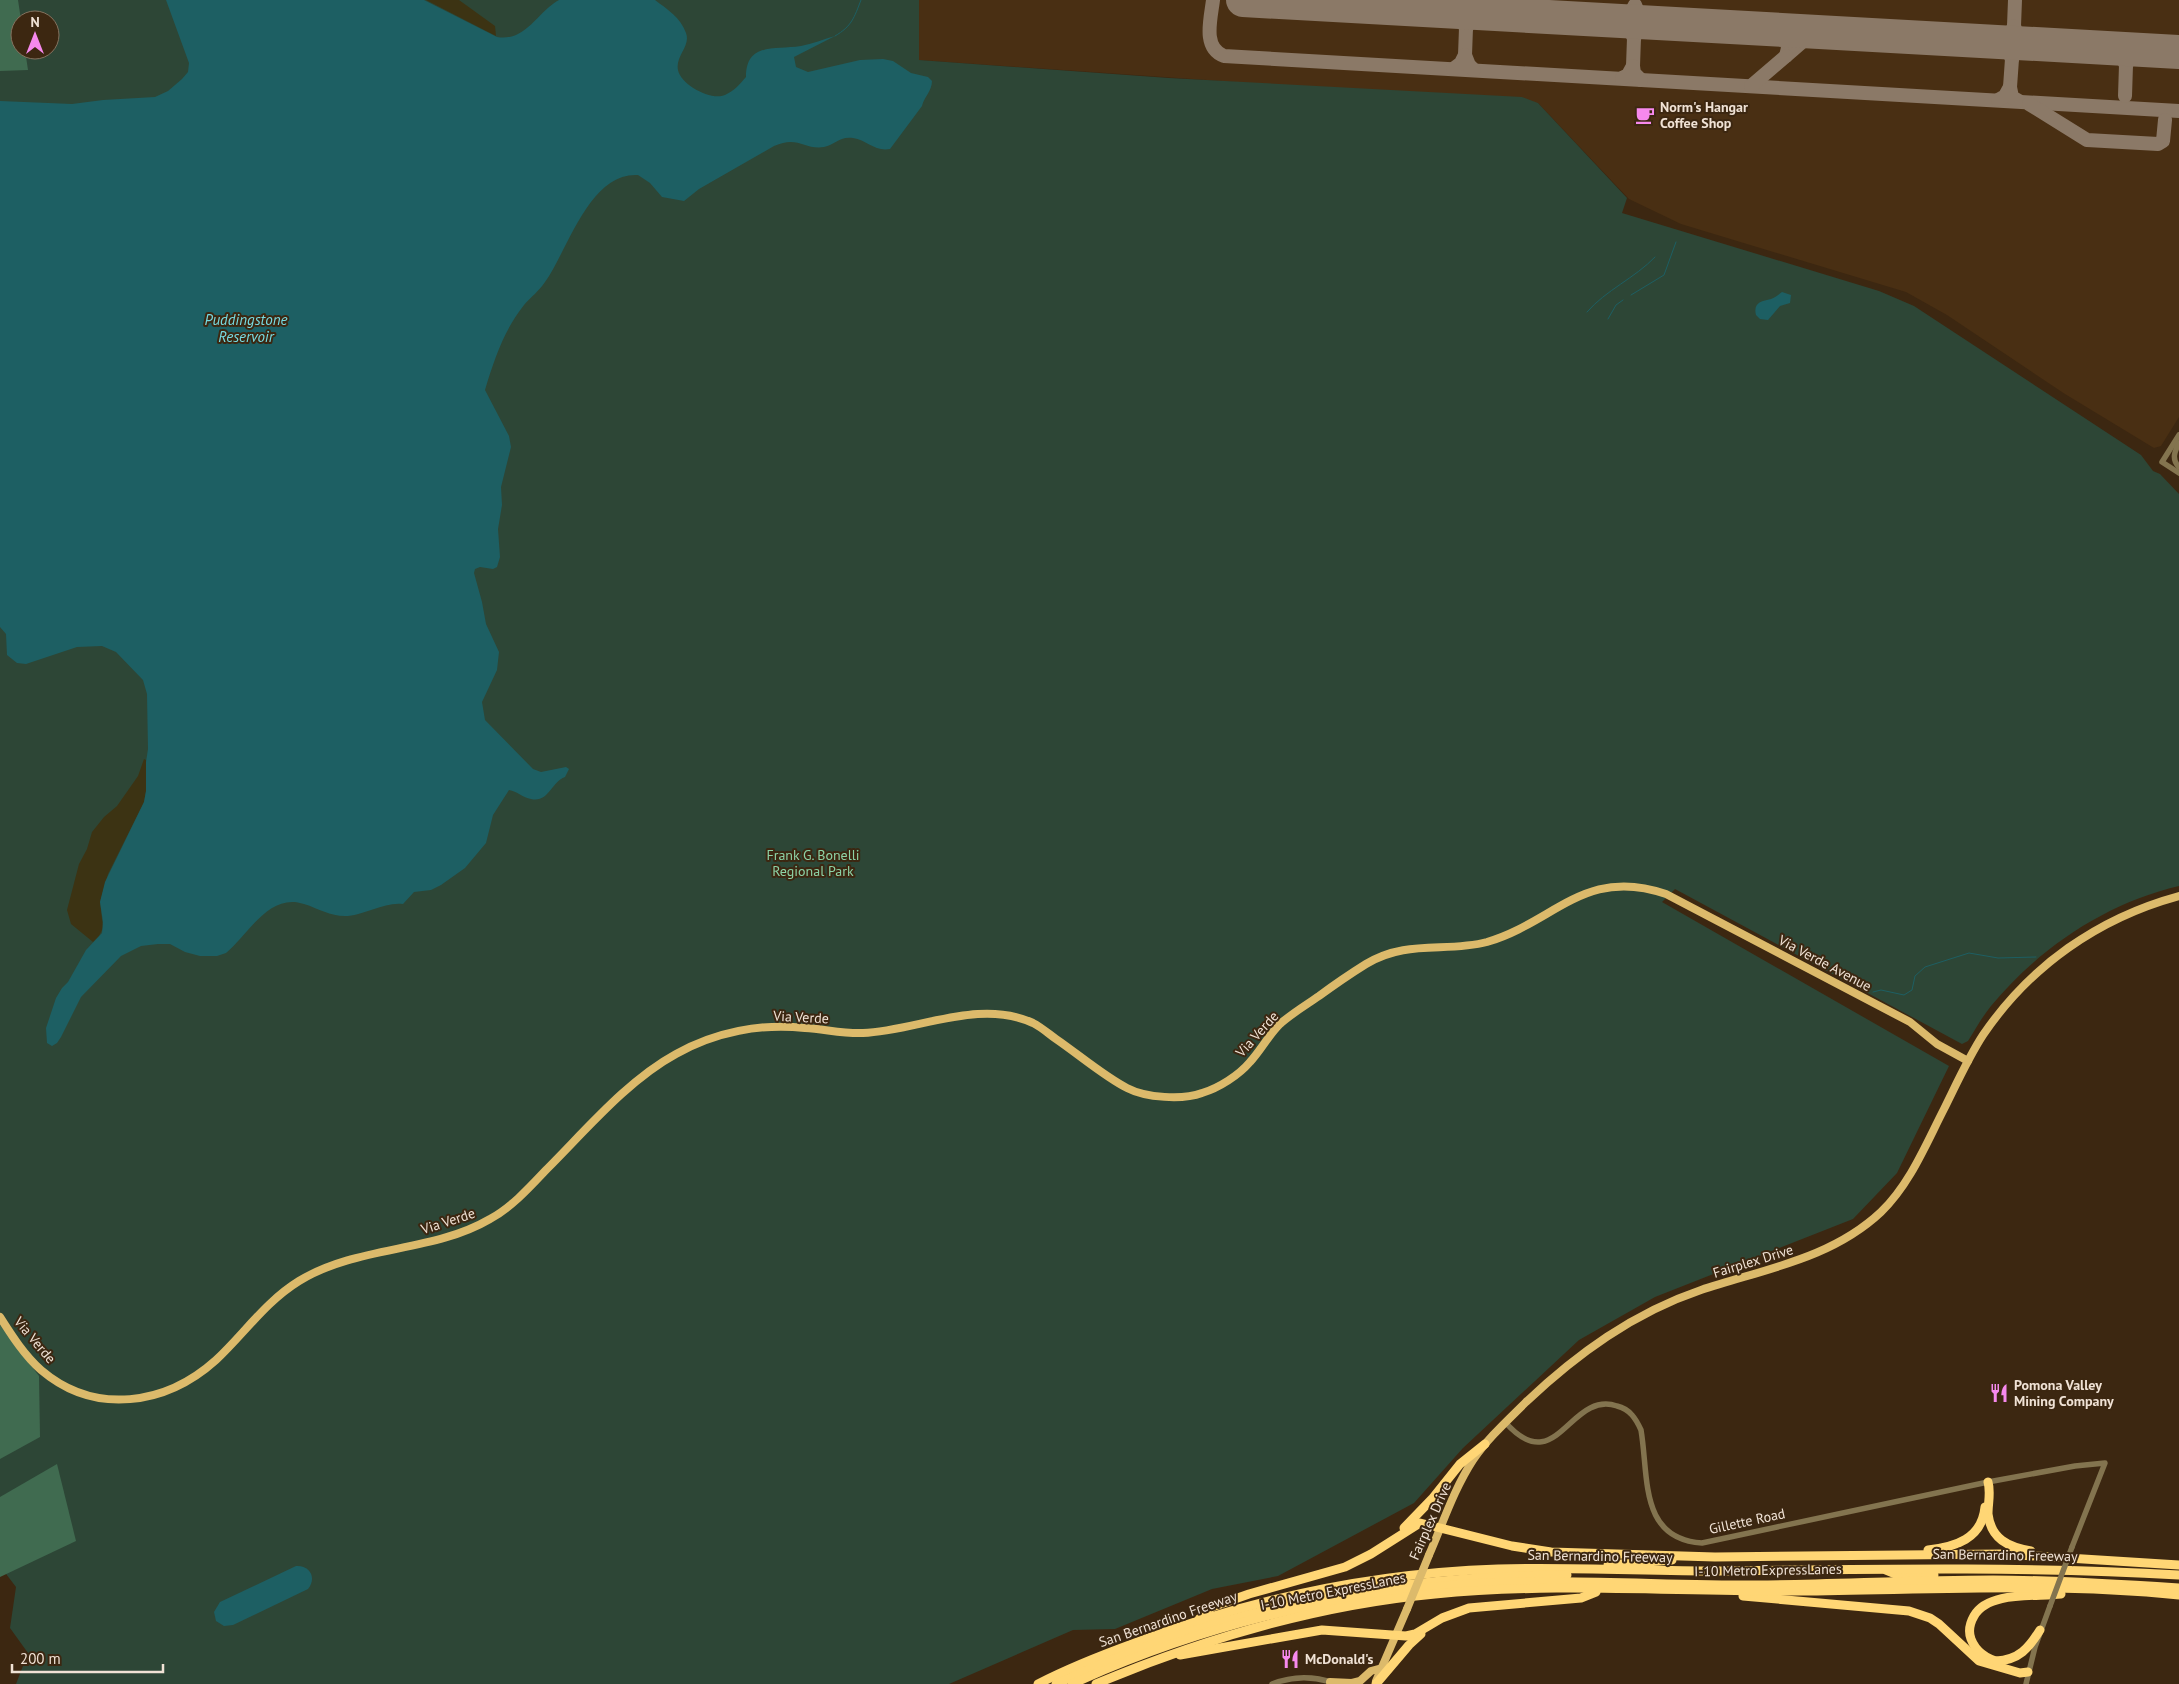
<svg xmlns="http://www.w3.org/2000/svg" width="2179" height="1684" viewBox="0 0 2179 1684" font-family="'PT Sans',sans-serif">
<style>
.built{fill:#492f13}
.green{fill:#2d4636;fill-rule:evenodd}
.forest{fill:#406b50}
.sand{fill:#3c3313}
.water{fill:#1d5f63}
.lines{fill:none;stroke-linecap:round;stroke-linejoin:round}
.stream{stroke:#1d5f63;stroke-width:1}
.taxiway{stroke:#8b7967;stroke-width:14}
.runway{stroke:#8b7967;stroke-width:34}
.minor{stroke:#83744f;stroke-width:5.5}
.major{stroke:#dcba6b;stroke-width:8}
.highway{stroke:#ffd675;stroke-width:9}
.minor-bridge{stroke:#83744f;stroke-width:5.5}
.major-bridge{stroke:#dcba6b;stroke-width:8}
.labels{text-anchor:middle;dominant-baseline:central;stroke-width:4;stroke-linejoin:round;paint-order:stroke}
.poi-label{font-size:14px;font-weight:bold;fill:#f0e2d5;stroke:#3c2711;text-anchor:start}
.park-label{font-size:14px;fill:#8dd3a6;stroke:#3c2711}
.street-label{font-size:14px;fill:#f0e2d5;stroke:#3c2711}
.water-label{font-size:15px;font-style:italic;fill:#77dbe2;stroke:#3c2711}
</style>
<rect width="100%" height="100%" fill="#3c2711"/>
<polygon class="built" points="919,0 2179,0 2179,417 2161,446 2154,448 2065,394 1947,315 1906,292 1681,224 1629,199 1538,103 919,60"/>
<path class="green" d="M 0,0 L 919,0 L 919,60 L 1169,78 L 1522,97 L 1538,103 L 1627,198 L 1622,213 L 1879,291 L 1914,306 L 2141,455 L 2153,471 L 2160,474 L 2179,494 L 2179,886 C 2106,903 2039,948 1991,1006 C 1982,1017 1975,1030 1968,1041 L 1962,1044 L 1675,889 L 1662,902 L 1949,1066 L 1897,1173 L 1853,1219 L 1655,1297 L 1579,1340 L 1463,1448 L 1414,1503 L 1278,1576 L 1212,1589 L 1115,1629 L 1073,1630 L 949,1684 L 16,1684 L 28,1653 L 10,1628 L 16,1587 L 0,1566 ZM 20,20 L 50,20 L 50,50 L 20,50 Z"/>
<g class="forest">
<polygon points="0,0 18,0 21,20 20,50 25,50 28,70 0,71"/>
<polygon points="0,1325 39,1376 40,1437 0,1459"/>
<polygon points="57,1464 76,1541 0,1577 0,1497"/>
</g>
<g class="sand">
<polygon points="426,0 459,0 495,26 496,36"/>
<polygon points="144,759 146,760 146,791 144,802 108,874 100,902 103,928 99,936 93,942 71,924 67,910 79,864 87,849 92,832 104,817 117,806 138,776"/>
</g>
<g class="water">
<path d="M 166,0 L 424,0 L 497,37 C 526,42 537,12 559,0 L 655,0 C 667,9 681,18 686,33 C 691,46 675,56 678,70 C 681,85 711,101 725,95 C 734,91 740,84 746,77 C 746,42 775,50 801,46 C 812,44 824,39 835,36 L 794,57 L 796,67 L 808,72 L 860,60 L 883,59 L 893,61 L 911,73 L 928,77 L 932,81 C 932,91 924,97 922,106 L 890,149 C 875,152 867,140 853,138 C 839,136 835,145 824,147 C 804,150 798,135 774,146 L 699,189 L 684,201 L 662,197 L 650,183 L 638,175 C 589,172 567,252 545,282 C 539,291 531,297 524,305 C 504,330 494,360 485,390 L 509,436 L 511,447 L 501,487 L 502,505 L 498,529 L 500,557 L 497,567 L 493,569 L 480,567 L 475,569 L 474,573 L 482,602 L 486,624 L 499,652 L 497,670 L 482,702 L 485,720 L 533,769 L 541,772 L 566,767 L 569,769 L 565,777 C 551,782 549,803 531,799 C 523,798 517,791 509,790 L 493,815 L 486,843 L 465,868 L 441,885 L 431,890 L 414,892 L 403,904 C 384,902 367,914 348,916 C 331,917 320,909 304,904 C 269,892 248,935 226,953 L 217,956 L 200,956 L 185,952 L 170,944 L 158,944 L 141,946 L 121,956 L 81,997 L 61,1037 L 57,1043 L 52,1046 L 47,1043 L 46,1028 L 56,998 L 62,988 L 68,982 L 86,950 L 102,933 L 103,922 L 100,902 L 105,882 L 144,802 L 146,791 L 146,762 L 148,749 L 147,694 L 143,680 L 116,652 L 102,646 L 77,647 L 26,664 L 17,663 L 7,655 L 6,634 L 0,627 L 0,101 L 72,104 L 103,100 L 155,97 L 168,91 L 182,79 L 188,72 L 189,63 Z"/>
<path d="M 1782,292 L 1791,295 L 1790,303 L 1780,306 L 1768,320 L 1760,319 L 1756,315 C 1753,303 1761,301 1771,299 C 1775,298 1778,295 1782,292 Z"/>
<path d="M 296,1566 C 310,1565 317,1578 308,1589 L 233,1625 L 224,1626 L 216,1621 L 214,1612 L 220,1602 Z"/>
</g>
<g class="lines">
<g class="stream">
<path d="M 835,36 C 852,26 854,18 861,0"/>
<polyline points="1631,295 1664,275 1676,242"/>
<path d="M 1587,312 C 1606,290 1635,278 1655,257"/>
<polyline points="1608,319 1616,305 1623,300"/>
<polyline points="1873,992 1881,990 1904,995 1912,990 1915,976 1925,967 1969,953 1998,958 2036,957"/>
</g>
<g class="taxiway">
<path d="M 1213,0 C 1211,18 1202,48 1224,56 L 2179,111"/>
<polyline points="1467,0 1461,7 1453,12 1461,18 1466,28 1472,19 1483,13"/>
<polyline points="1615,21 1630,14 1635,5 1640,17 1651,23"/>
<polyline points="1615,21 1627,25 1634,38 1639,28 1651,23"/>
<polyline points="2014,26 2015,0"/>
<polyline points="1773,29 1786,38 1788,48 1786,56 1809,36 1825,32"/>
<polyline points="1997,42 2007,48 2012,59 2015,52 2026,43"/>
<polyline points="1999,42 2010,35 2014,26 2017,35 2024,43"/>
<polyline points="2112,48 2120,54 2126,65 2132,55 2139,50"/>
<polyline points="1465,55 1466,28"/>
<polyline points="1633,66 1634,38"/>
<polyline points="1453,69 1461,63 1465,55 1469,65 1474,70"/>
<polyline points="1622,78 1628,75 1633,66 1634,73 1641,80"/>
<polyline points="1751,86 1786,56"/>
<polyline points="2010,87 2012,59"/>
<polyline points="2125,96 2126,65"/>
<polyline points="1998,100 2005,96 2010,87 2012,97 2019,101"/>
<polyline points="2029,104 2087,140 2158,144 2163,141 2165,120"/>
</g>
<polyline class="runway" points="1243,0 2179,52"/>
<g class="minor">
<polyline points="2179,435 2162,462 2179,473"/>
<path d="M 2179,443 C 2175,451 2171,459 2179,467"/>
<path d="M 1505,1422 C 1557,1481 1569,1390 1617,1406 C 1630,1409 1636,1419 1641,1430 C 1649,1477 1639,1539 1702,1543 L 1988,1482 L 2075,1466 L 2105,1463 L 2072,1547"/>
<path d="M 1272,1684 C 1292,1676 1314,1676 1334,1683"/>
<polyline points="2026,1684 2035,1647 2050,1606"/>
</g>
<g class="major">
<path d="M 0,1317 C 12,1336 25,1356 41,1370 C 95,1416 166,1405 216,1360 C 244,1334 265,1302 299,1281 C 358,1245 432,1253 490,1219 C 512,1207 530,1187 547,1169 C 586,1130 628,1080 676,1054 C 715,1032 761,1023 805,1028 C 824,1029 844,1034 863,1033 C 917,1031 979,998 1033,1023 C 1041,1027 1049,1034 1056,1039 C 1078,1054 1105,1077 1127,1088 C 1146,1098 1183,1100 1202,1093 C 1219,1088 1239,1075 1250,1062 C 1261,1050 1268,1036 1280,1024 C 1291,1014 1306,1005 1319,996 C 1334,985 1350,974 1366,964 C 1407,939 1446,953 1487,942 C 1555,922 1585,866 1666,894 L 1910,1022 L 1937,1044 L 1968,1061"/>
<path d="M 1429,1555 C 1443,1523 1454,1489 1473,1460 C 1488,1438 1507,1421 1526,1402 C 1577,1354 1633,1313 1701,1290 C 1764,1269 1831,1259 1881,1212 C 1910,1184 1926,1144 1944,1109 C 1956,1085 1968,1058 1983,1035 C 2030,966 2098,918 2179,896"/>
<polyline points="1376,1681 1407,1609"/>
<polyline points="1330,1682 1352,1683 1360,1681 1371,1671 1382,1668"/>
</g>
<g class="highway">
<path d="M 1988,1482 C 1991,1492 1988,1503 1988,1514 C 1991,1539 2008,1547 2031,1551"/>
<polyline points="1404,1528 1432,1499 1460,1464 1485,1444"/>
<path d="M 1928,1550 C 1955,1547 1982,1539 1985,1507"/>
<polyline points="1608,1565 1672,1560"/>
<polyline points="1886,1570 1898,1575 1934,1575"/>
<polyline points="1743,1596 1909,1611 1930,1618 1939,1624 1979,1661 2020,1673 2028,1672"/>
<polyline points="1199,1619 1212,1607 1249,1594 1345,1567 1371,1554 1420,1523 1512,1546 1551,1552 1715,1557 2002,1554 2179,1565"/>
<polyline points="1180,1655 1322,1630 1406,1636 1415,1634 1442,1618 1469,1608 1581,1598 1596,1592"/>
<path d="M 1996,1661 C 2019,1660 2029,1648 2040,1630"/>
<path d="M 2000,1662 C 1987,1659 1976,1652 1971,1639 C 1968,1631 1970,1623 1974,1616 C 1988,1591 2035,1597 2061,1594"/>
<path d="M 1038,1684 C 1069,1668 1102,1655 1135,1643 C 1251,1599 1374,1573 1498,1569 C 1572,1567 1646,1571 1719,1571 C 1873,1569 2026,1566 2179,1575"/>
<path d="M 1056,1684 C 1220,1608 1387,1576 1567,1575"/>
<path d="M 1072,1684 C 1197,1627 1333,1593 1469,1584 C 1569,1578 1668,1586 1768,1585 C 1843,1584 1918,1580 1993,1580 C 2055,1580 2117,1584 2179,1588"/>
<path d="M 1096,1684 C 1205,1638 1318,1605 1435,1594 C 1556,1582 1678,1592 1799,1591 C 1925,1590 2053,1582 2179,1595"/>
<polyline points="1376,1684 1409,1645 1421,1634"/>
</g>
<polyline class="minor-bridge" points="2050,1606 2072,1547"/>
<polyline class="major-bridge" points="1407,1609 1429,1555"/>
</g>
<defs>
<g id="cafe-bare" transform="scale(1.5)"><path d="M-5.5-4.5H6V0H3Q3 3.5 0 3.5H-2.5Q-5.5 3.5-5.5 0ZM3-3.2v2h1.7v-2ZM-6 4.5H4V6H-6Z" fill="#f689ed" stroke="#3c2711" stroke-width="2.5" paint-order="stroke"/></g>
<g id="restaurant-bare" transform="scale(1.5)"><path d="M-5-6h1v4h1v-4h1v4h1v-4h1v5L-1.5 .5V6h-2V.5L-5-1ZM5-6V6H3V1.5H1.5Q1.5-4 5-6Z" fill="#f689ed" stroke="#3c2711" stroke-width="2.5" paint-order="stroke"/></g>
</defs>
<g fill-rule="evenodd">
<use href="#cafe-bare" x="1645" y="115"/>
<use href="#restaurant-bare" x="1999" y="1393"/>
<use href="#restaurant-bare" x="1290" y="1659"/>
</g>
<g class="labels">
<g class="poi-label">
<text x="1660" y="107">Norm's Hangar<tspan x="1660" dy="16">Coffee Shop</tspan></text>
<text x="2014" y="1385">Pomona Valley<tspan x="2014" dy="16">Mining Company</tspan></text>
<text x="1305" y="1659">McDonald's</text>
</g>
<g class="park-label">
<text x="813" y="855">Frank G. Bonelli<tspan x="813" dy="16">Regional Park</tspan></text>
</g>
<g class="street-label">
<text transform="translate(1825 963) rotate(28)">Via Verde Avenue</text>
<text transform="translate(801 1017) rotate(3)">Via Verde</text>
<text transform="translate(1257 1034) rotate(-48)">Via Verde</text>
<text transform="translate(448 1221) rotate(-18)">Via Verde</text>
<text transform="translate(1753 1261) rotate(-17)">Fairplex Drive</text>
<text transform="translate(35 1340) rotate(50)">Via Verde</text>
<text transform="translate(1430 1521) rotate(-66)">Fairplex Drive</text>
<text transform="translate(1747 1521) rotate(-12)">Gillette Road</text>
<text transform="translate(2005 1555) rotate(1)">San Bernardino Freeway</text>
<text transform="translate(1600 1556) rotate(1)">San Bernardino Freeway</text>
<text transform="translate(1768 1570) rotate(-1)">I-10 Metro ExpressLanes</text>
<text transform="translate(1333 1591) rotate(-11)">I-10 Metro ExpressLanes</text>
<text transform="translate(1168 1619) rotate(-19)">San Bernardino Freeway</text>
</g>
<g class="water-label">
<text x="246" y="319">Puddingstone<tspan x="246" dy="17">Reservoir</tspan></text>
</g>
</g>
<g transform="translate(35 35)"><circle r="24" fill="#3c2711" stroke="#84725f"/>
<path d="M0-4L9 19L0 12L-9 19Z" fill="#f689ed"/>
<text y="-8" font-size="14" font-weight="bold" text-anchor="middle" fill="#f0e2d5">N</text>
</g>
<path d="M12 1664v8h151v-8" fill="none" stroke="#f0e2d5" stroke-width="2.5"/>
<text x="20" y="1664" font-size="15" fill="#f0e2d5" stroke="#3c2711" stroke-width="4" paint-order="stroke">200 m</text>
</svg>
